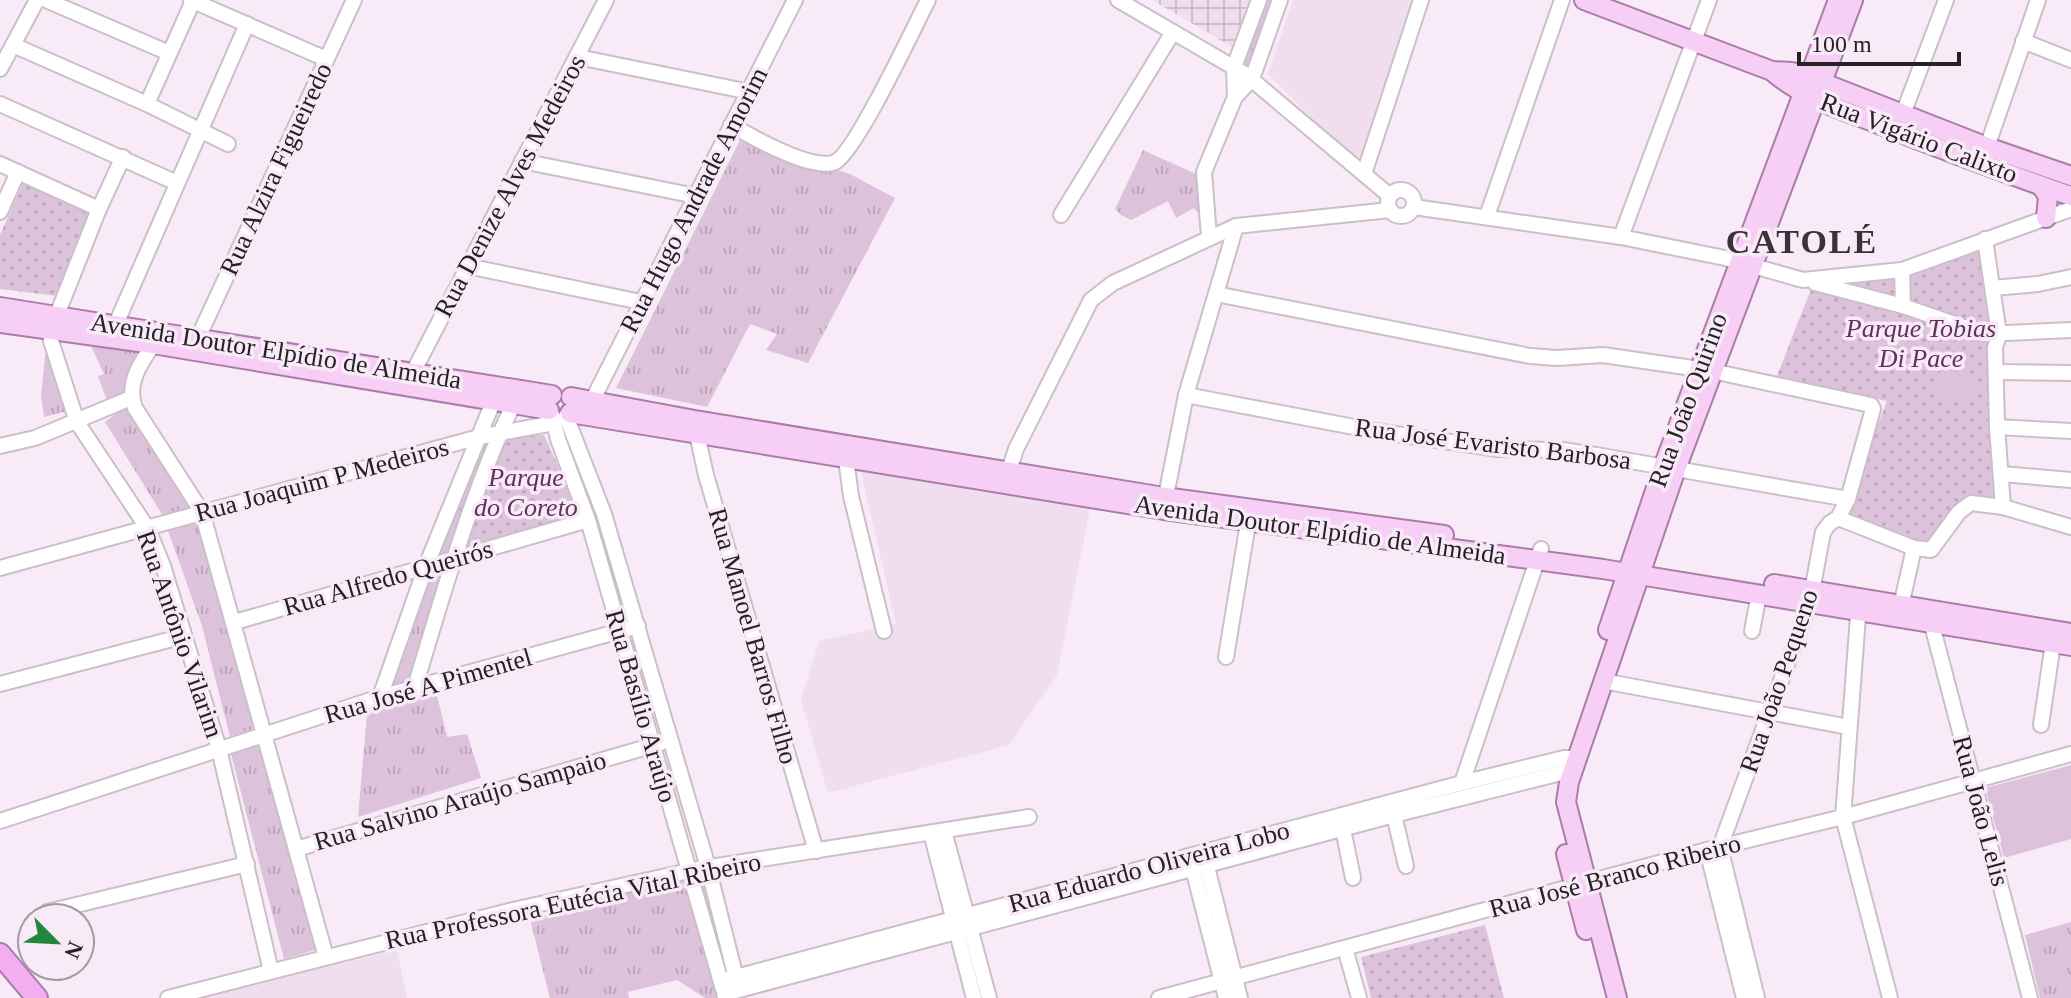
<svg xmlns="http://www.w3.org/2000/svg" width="2071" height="998" viewBox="0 0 2071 998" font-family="Georgia,serif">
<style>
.built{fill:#f0deef}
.industrial{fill:url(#industrial-grid)}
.grass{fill:url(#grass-tufts)}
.park{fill:url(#park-dots)}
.pitch{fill:#dcc2db}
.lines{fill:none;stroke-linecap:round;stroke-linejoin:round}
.minor-casing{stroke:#cbbfca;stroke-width:18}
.major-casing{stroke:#aa7da9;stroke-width:22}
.highway-casing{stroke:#aa7da9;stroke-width:24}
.minor{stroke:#fff;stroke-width:14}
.major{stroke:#f7cef6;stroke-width:18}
.highway{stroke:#f2aef0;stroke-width:20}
.labels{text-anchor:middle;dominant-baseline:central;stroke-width:7;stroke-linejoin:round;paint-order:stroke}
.street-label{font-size:26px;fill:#252125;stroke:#f8ebf7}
.park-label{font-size:26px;font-style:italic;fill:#5f315e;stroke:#f8ebf7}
.district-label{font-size:34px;font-weight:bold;letter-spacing:2px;fill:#3a313a;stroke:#f8ebf7}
</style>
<defs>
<pattern id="industrial-grid" width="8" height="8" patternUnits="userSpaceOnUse" patternTransform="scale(2)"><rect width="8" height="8" fill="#f0deef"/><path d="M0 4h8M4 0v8" fill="none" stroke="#cebecd"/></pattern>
<pattern id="grass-tufts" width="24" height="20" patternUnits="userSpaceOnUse" patternTransform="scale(2)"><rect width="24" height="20" fill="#dcc2db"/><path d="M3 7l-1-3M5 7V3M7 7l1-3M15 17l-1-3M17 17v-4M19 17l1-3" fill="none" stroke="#bda6bc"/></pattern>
<pattern id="park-dots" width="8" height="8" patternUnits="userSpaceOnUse" patternTransform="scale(2)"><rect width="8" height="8" fill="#dcc2db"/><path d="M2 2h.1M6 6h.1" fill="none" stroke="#bda6bc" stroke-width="1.8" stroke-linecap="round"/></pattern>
</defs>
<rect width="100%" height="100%" fill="#f8ebf7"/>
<g class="built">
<polygon points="1293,0 1414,0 1363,170 1268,74"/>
<polygon points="860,468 1091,503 1057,675 1009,745 828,793 801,700 819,641 896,624"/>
<polygon points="397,950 407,998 197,998"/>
</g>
<polygon class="industrial" points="1152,0 1251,0 1232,47"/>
<g class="grass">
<polygon points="1263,0 1277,0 1251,75 1239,64"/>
<polygon points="741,138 850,174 895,198 808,363 766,350 777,334 750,324 707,407 616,388"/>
<polygon points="1143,150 1196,174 1201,217 1194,208 1176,218 1168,201 1131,220 1121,215 1115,209"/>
<polygon points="87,337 150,346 127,393 107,401 98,376 104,374"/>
<polygon points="51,346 71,410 44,417 41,396 46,348"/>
<polygon points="128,404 196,506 163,516 105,422"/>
<polygon points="479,440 491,440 453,555 433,561"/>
<polygon points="201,520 259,727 230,737 202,626 167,528"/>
<polygon points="1645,565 1810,591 1809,601 1643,573"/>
<polygon points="449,566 412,682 387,686 429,568"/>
<polygon points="436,691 447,737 467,734 481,778 358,817 367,714"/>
<polygon points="264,741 319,949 284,959 230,750"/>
<polygon points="703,871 732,976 724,978 696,874"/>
<polygon points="689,875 717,998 705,998 677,980 628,992 629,998 550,998 530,919"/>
<polygon points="2071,922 2071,998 2040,998 2025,935"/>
</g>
<g class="park">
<polygon points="25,179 94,211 58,296 0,289 0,235"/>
<polygon points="1980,249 1995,331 1998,501 1966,495 1929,545 1914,545 1843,517 1887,401 1777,376 1813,284 1867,276 1912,276"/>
<polygon points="544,435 582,519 464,551 503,436"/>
<polygon points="1485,925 1504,998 1371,998 1361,957"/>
</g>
<g class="pitch">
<polygon points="1942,366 1979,381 1969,406 1932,392"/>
<polygon points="2071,765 2071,839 2004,858 1985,788"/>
</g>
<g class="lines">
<g class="minor-casing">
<g id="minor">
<polyline points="46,0 169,53"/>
<polyline points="191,0 326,59"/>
<polyline points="1118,0 1245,74 1390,196"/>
<polyline points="2023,41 2071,60"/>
<polyline points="13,45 147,104 228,144"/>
<polyline points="578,57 750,92"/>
<polyline points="0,69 37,0"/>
<polyline points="1235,97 1234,67 1259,0"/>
<polyline points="0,104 177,183"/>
<polyline points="147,104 193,1"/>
<polyline points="1903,114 1946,0"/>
<path d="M 731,125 C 754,138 808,169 833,163 C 854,157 915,25 928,0"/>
<polyline points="1987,147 2038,0"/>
<polyline points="123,157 99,209 51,330 51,341 77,422 148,529 163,566 219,749 271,971"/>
<polyline points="522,161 696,196"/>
<polyline points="0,164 99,209"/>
<polyline points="1364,174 1421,0"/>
<circle cx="1401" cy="203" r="13"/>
<polyline points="1414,207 1621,237 1725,258 1803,280 1902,270 2071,209"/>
<polyline points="0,212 18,172"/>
<polyline points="1061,215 1173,32"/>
<polyline points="1487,216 1562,0"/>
<polyline points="1209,237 1204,172 1235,97 1252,79 1280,0"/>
<polyline points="1621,237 1709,0"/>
<polyline points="1985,239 1999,334 1995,348 1997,427 2003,507"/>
<polyline points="467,266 641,302"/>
<polyline points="1902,270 1903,306"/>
<polyline points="1815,283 1903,306 1984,334 2071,330"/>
<polyline points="1993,288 2038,284 2071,277"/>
<polyline points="1216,294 1530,356 1557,358 1603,355 1699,369"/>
<polyline points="116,324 247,24"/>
<path d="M 158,338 C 143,359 125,382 135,408 L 202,512 L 326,957"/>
<polyline points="198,338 354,0"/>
<polyline points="1712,371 1871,405 1873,409 1848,499 1838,518 1914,548"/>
<polyline points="1996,372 2071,373"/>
<polyline points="409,380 606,0"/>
<polyline points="1186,395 1375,431 1498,449 1562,450 1596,455 1848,499"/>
<polyline points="592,401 795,0"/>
<polyline points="552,415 558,439 588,520 723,989"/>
<polyline points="566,416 604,514 708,867 738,986"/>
<polyline points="695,425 706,475 816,851"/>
<polyline points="1997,427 2071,431"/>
<polyline points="0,446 35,438 131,398"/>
<polyline points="847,448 846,459 851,496 884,631"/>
<polyline points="2002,474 2071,480"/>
<polyline points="1009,479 1009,470 1016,449 1091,300 1113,283 1236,226 1390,210"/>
<polyline points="1164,506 1186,395 1236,226"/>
<polyline points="0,568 479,437 554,423"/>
<polyline points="1859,603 1843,817 1890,998"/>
<polyline points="1899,615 1914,548 1931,550 1959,512 1971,503 2003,507 2071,527"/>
<polyline points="235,622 588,520"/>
<polyline points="1932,625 2030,998"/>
<polyline points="1752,631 1759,594"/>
<polyline points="1226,657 1250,511"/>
<polyline points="1603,681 1849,727"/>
<polyline points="0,684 184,636"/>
<path d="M 414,690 C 443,595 470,496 513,405"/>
<polyline points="380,697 426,566 493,402"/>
<polyline points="2041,725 2053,643"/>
<polyline points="1462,783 1541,549"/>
<polyline points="1394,815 1406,866"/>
<polyline points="0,821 380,697 638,626"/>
<polyline points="1343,829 1353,878"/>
<polyline points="944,831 989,998"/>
<polyline points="931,833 974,998"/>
<polyline points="296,849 661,743"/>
<polyline points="1707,850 1744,998"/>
<polyline points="1205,859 1240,998"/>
<polyline points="1191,861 1226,998"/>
<polyline points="47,912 247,864"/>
<polyline points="1345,948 1359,998"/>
<polyline points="721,981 1462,783 1564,758 1577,758"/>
<polyline points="724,994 1394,815 1573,770"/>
<polyline points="168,998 513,910 698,869 1029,817"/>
<polyline points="1159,998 1707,850 1843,817 2071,754"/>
<polyline points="1757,998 1720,847 1810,602 1823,532 1830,523 1838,518"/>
</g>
</g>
<g class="major-casing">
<g id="major">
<polyline points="1584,0 1772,71 1792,72 1808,77 1987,147 2071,176"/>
<path d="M 1772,71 C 1801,97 1840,109 1876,123 C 1940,149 2005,173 2071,196"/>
<polyline points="2041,186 2048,196 2046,218"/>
<polyline points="0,307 552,395"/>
<polyline points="0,323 153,344 549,410"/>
<polyline points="571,397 695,420 1164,497 1444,535"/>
<polyline points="570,413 1164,510 1603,569 2071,646"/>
<polyline points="1774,584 2071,633"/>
<polyline points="1608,630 1663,467 1838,0"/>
<polyline points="1566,854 1586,930"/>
<polyline points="1617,998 1571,821 1566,802 1569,782 1676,469 1853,0"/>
</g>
</g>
<g class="highway-casing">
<polyline id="highway" points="0,954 37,998"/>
</g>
<use href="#minor" class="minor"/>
<use href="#major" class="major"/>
<use href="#highway" class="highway"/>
</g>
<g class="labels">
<g class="street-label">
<text transform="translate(1919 138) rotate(21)">Rua Vigário Calixto</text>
<text transform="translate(276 169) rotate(-65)">Rua Alzira Figueiredo</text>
<text transform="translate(510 186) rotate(-62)">Rua Denize Alves Medeiros</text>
<text transform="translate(694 200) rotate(-63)">Rua Hugo Andrade Amorim</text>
<text transform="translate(276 351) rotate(9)">Avenida Doutor Elpídio de Almeida</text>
<text transform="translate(1688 400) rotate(-70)">Rua João Quirino</text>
<text transform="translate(1493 444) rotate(7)">Rua José Evaristo Barbosa</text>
<text transform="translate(322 480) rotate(-15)">Rua Joaquim P Medeiros</text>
<text transform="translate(1320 530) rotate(8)">Avenida Doutor Elpídio de Almeida</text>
<text transform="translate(388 578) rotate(-16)">Rua Alfredo Queirós</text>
<text transform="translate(180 634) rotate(71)">Rua Antônio Vilarim</text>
<text transform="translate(753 636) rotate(74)">Rua Manoel Barros Filho</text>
<text transform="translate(1779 681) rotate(-71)">Rua João Pequeno</text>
<text transform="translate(428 686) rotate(-16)">Rua José A Pimentel</text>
<text transform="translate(641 706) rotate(74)">Rua Basílio Araújo</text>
<text transform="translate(460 801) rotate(-16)">Rua Salvino Araújo Sampaio</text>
<text transform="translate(1981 811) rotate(75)">Rua João Lelis</text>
<text transform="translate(1149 867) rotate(-15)">Rua Eduardo Oliveira Lobo</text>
<text transform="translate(1615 876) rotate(-15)">Rua José Branco Ribeiro</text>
<text transform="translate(573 901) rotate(-12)">Rua Professora Eutécia Vital Ribeiro</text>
</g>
<g class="park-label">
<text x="1921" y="328">Parque Tobias<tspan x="1921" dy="30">Di Pace</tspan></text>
<text x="526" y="477">Parque<tspan x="526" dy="30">do Coreto</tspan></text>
</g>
<g class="district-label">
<text x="1802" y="241">CATOLÉ</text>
</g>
</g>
<g transform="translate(56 942) rotate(114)"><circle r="38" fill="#f8ebf7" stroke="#a49aa3" stroke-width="2"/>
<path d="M0-6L14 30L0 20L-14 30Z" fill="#22873c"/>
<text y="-12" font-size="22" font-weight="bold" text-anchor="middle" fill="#252125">N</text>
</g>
<path d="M1799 52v12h160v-12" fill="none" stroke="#252125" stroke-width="4"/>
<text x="1811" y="52" font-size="24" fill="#252125" stroke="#f8ebf7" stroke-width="6" paint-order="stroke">100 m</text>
</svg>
